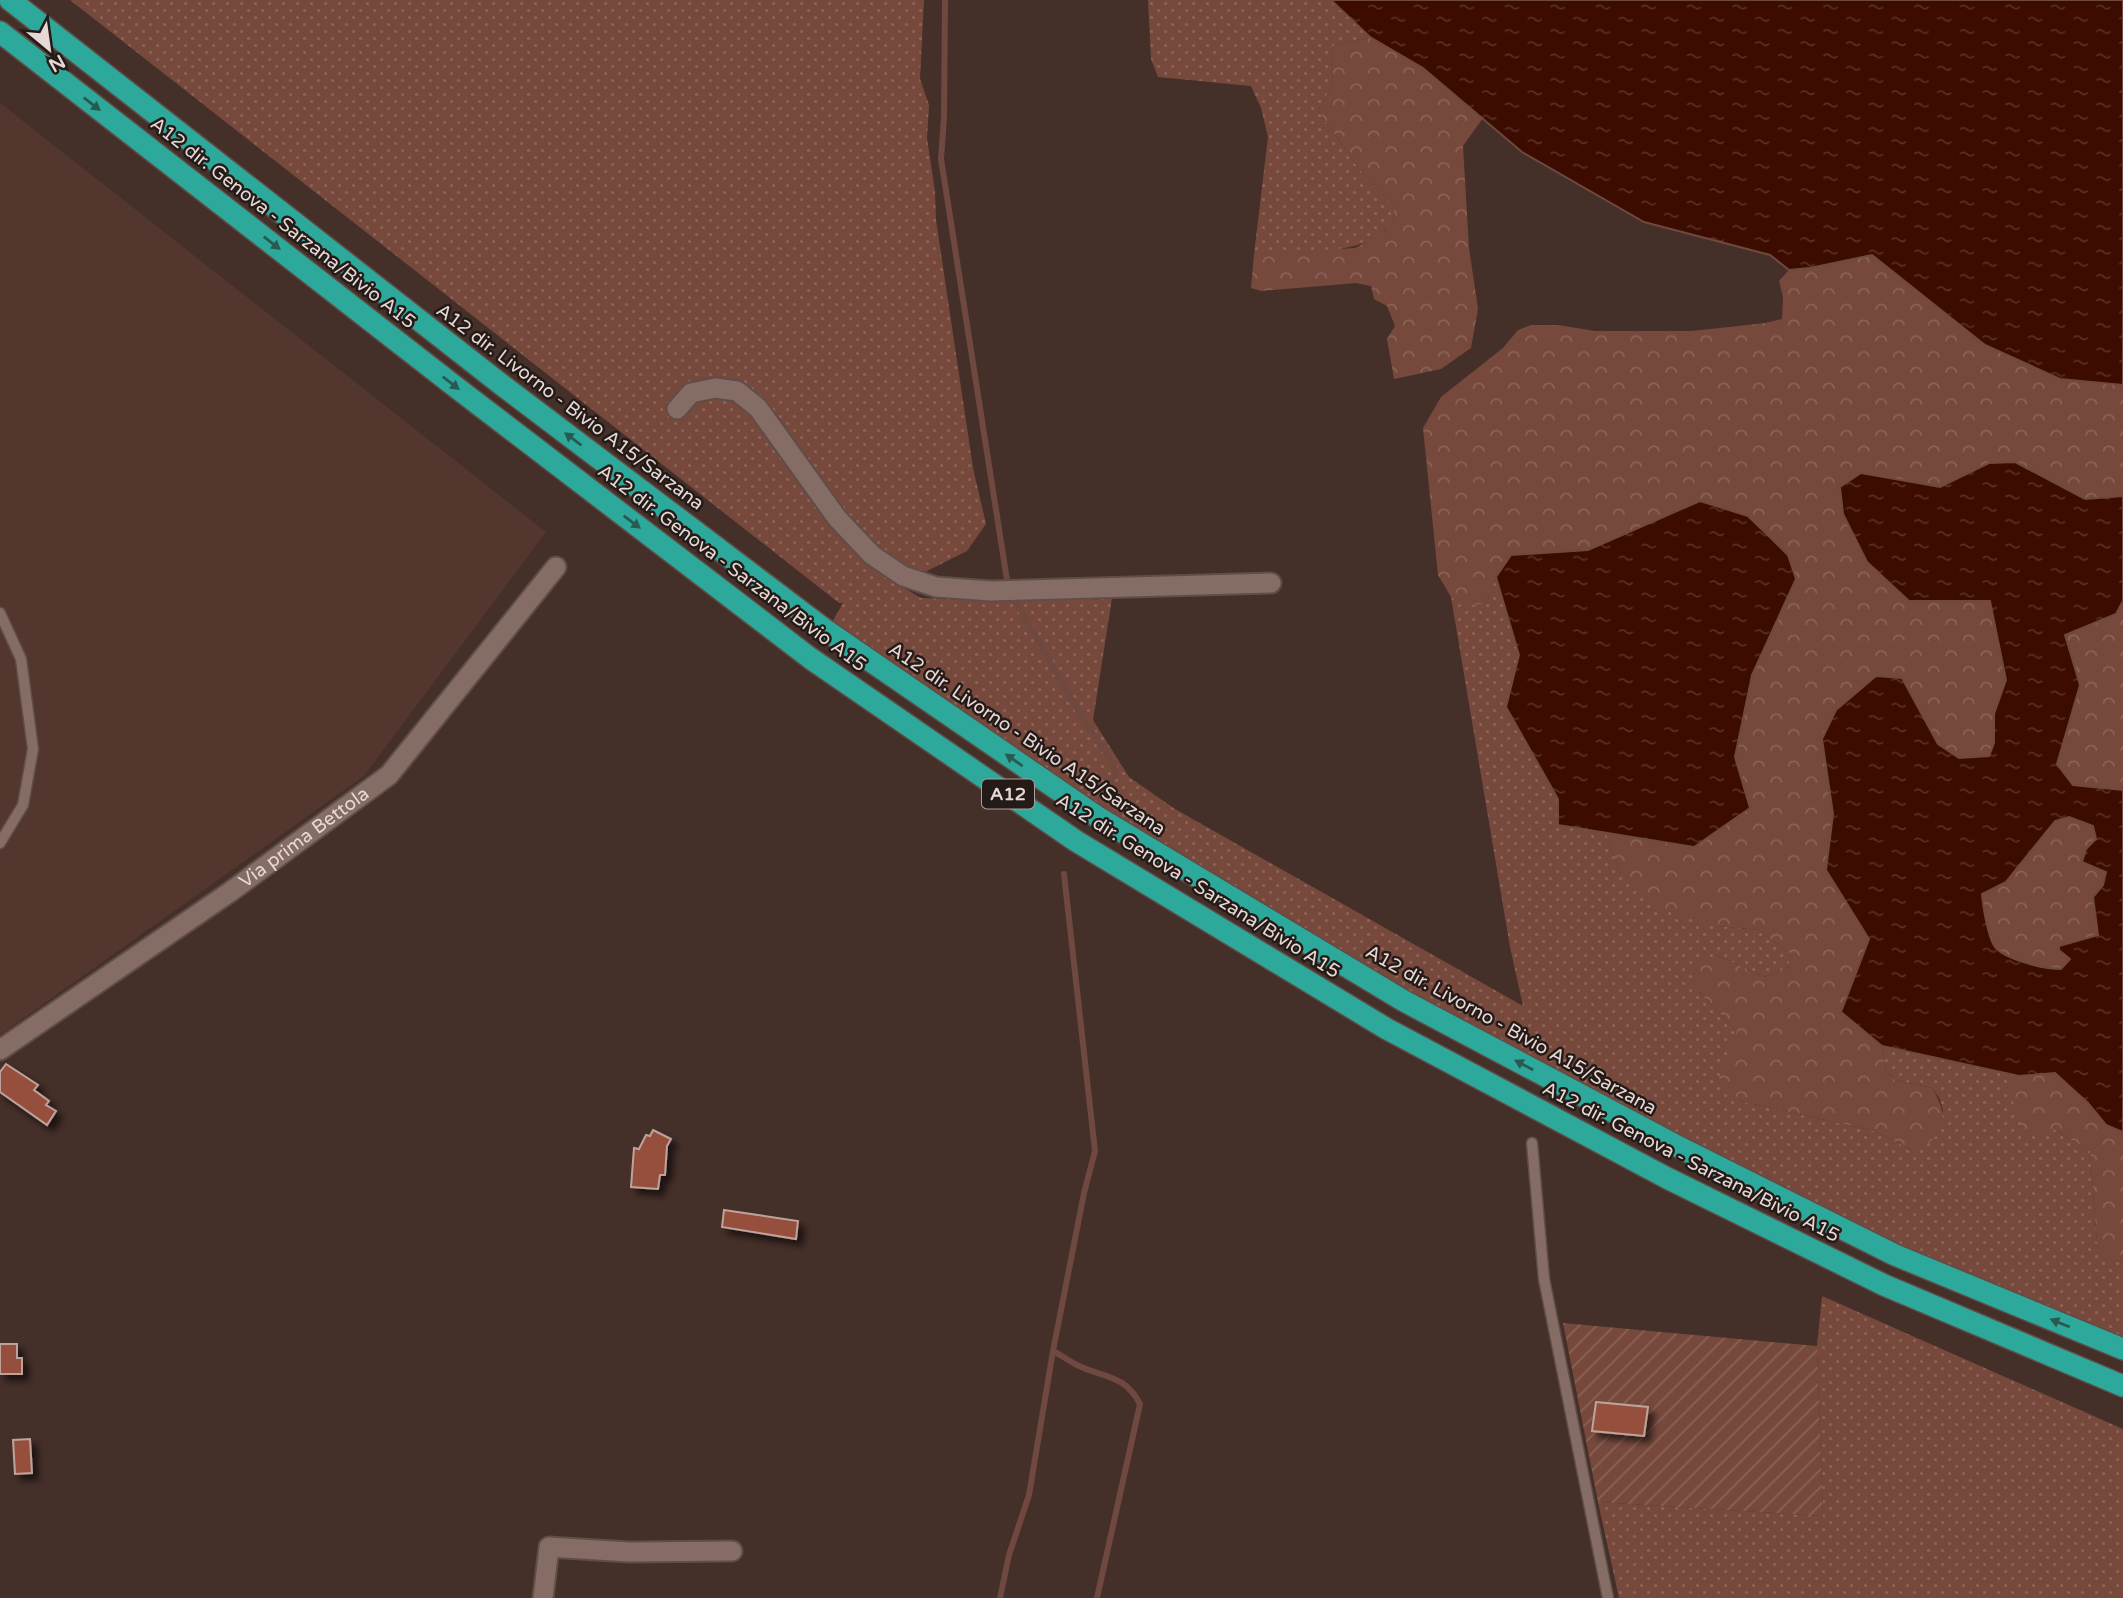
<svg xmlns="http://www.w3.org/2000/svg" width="2123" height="1598" viewBox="0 0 2123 1598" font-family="'Varela Round',sans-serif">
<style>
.built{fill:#53372f}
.grass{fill:url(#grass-dots)}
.forest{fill:url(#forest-crowns)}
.garden{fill:url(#garden-furrows)}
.water{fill:url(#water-ripples);stroke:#6f4940;stroke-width:2;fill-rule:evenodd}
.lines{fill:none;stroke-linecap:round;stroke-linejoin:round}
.stream{stroke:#6f4940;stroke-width:6}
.building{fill:#96503e;stroke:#bea39c;stroke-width:2;filter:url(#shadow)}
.lane-casing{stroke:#5f4d48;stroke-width:13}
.street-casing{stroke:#5f4d48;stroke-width:23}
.highway-casing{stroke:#5f4d48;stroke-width:24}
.lane{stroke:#856c65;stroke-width:10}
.street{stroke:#856c65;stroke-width:19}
.highway{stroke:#2da99b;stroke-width:21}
.oneway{fill:#285a52}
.labels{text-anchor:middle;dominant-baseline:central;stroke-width:5;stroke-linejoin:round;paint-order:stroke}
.shield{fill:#241a17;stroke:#ac9f9b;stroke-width:2}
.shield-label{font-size:18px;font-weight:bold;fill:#e6d8d4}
.street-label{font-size:19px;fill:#e6d8d4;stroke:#241a17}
</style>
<defs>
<pattern id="grass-dots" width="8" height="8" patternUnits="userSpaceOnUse" patternTransform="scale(1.75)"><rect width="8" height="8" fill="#77493d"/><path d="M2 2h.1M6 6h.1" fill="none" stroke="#8a6258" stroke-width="1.8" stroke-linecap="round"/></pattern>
<pattern id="forest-crowns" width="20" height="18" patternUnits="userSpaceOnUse" patternTransform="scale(1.75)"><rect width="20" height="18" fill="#77493d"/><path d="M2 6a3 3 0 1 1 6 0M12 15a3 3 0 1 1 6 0" fill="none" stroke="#8a6258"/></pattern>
<pattern id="garden-furrows" width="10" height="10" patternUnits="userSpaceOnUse" patternTransform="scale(1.75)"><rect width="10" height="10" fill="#77493d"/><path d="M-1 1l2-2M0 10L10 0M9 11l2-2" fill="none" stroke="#8a6258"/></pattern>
<pattern id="water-ripples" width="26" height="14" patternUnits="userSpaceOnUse" patternTransform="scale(1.75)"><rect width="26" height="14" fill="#3c0c01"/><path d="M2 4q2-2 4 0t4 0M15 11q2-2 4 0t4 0" fill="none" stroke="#582f25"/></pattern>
<filter id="shadow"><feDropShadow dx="6" dy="6" stdDeviation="3.5" flood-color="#0009"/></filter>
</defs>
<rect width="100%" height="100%" fill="#452f29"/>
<polygon class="built" points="0,103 546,532 364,776 0,1035"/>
<g class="grass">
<polygon points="70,0 924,0 920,79 929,105 927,138 935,192 936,220 973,468 986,524 967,551 899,585 921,598 984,600 1112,598 1093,720 1129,777 1175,809 1523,1006 1510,947 1451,597 1462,605 1486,604 1496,577 1519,655 1506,707 1558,799 1558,825 1606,832 1620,875 1718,926 1759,930 1791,954 1788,967 1765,977 1716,955 1698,991 1737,1031 1740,1101 1875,1131 1911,1150 1943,1111 1940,1099 1932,1088 1895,1080 1886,1071 1882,1046 2019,1076 2007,1087 2054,1129 2090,1151 2097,1243 2111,1263 2123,1259 2123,1349 1895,1255 1404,1001 827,631 843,603 839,603"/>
<path d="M 1148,0 L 1331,0 L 1370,37 L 1334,45 L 1331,55 L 1333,84 L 1318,111 L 1363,174 L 1394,205 C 1394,210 1395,216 1393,221 C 1376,257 1288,252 1254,254 L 1268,137 L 1261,108 L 1251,86 L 1158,77 L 1151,59 Z"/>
<polygon points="1822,1296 2123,1429 2123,1598 1619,1598 1598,1502 1823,1516 1817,1346"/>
</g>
<g class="forest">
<polygon points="1370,37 1423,68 1483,118 1463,146 1469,248 1478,309 1471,348 1441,369 1394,379 1387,339 1395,326 1387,306 1374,299 1371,286 1356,283 1261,291 1251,288 1254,254 1355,248 1385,232 1394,219 1394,205 1363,174 1318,111 1333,84 1331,55 1334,45"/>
<path d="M 1872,255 L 1985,345 L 2060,379 L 2123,385 L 2123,496 L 2085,499 L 2015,462 L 1989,463 L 1940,487 L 1861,473 L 1908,601 L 1990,601 L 2006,680 L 1994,714 L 1994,743 L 1990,756 L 1959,758 L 1938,744 L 1902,678 L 1822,739 L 1833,814 L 1826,870 L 1869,939 L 1841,1012 L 1882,1046 L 1886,1071 L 1895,1080 L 1932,1088 C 1941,1102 1949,1122 1936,1136 C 1931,1143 1919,1147 1911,1150 L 1875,1131 L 1740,1101 L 1719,1078 L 1737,1031 L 1698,991 L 1692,965 L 1716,955 L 1765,977 L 1788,967 L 1791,954 L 1759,930 L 1718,926 L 1649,904 L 1620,875 L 1606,832 L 1694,847 L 1750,808 L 1735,757 L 1752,675 L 1796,579 L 1699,501 L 1587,550 L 1511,555 L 1496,577 L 1486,604 L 1462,606 L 1451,597 L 1438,575 L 1423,428 L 1441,397 L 1503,348 L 1518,330 L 1531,325 L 1558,325 L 1595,331 L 1692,331 L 1765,323 L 1782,319 L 1783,297 L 1779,281 L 1789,270 L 1810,268 Z"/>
<polygon points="2123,601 2123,790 2073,785 2057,765 2080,685 2065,635 2116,614"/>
<path d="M 2069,817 L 2093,826 L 2096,839 L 2086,849 L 2106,872 L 2103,885 L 2093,897 L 2098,936 L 2059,950 L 2070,958 L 2061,969 C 2045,969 2005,960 1994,947 C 1987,938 1983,905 1982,893 L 2006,882 L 2055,821 Z"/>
<polygon points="2055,1073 2088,1103 2106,1125 2123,1132 2123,1259 2111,1263 2100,1257 2097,1243 2090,1151 2054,1129 2027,1138 2007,1086 2019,1076"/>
</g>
<polygon class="garden" points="1563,1323 1817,1346 1823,1516 1598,1502"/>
<g class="water">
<polygon points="1331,0 2123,0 2123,385 2060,379 1985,345 1872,255 1810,268 1789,270 1770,255 1644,222 1522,152 1423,68 1370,37"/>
<path d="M 2015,462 L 2085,499 L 2123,496 L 2123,601 L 2116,614 L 2065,635 L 2080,685 L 2057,764 L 2073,785 L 2123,790 L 2123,1132 L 2106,1125 L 2088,1103 L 2055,1073 L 2019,1076 L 1882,1046 L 1841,1012 L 1869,939 L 1826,870 L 1833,814 L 1822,739 L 1836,710 L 1876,676 L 1902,678 L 1938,744 L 1959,758 L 1989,756 L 1994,743 L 1994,714 L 2006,680 L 1990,601 L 1909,601 L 1867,562 L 1843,514 L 1840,487 L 1861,473 L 1940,487 L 1989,463 ZM 2069,817 L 2093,826 L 2096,839 L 2086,849 L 2082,862 L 2106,872 L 2103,885 L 2093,897 L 2098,935 L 2059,946 L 2059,950 L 2070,959 L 2061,969 C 2045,969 2005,960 1995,947 C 1988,938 1983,906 1982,894 L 2006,882 L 2055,821 Z"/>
<polygon points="1700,501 1748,516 1788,555 1796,579 1752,675 1735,757 1750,808 1694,847 1558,825 1558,799 1506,707 1519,655 1496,577 1511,555 1588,550"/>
</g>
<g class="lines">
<g class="stream">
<polyline points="945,0 944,117 941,159 1007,580"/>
<polyline points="1016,602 1081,716 1114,765 1115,774 1098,797"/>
<path d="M 1064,874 L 1095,1151 L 1084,1193 L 1053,1351 C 1061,1355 1069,1361 1077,1365 C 1103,1378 1125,1374 1140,1404 L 1097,1598"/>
<polyline points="1000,1598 1009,1555 1029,1495 1053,1351"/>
</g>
</g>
<g class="building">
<polygon points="6,1064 38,1085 34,1090 49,1101 46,1105 56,1111 47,1125 0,1092 0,1072"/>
<polygon points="653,1130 671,1139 667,1146 665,1175 660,1175 658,1189 631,1187 634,1148 639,1149 646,1135 650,1136"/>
<polygon points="724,1210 798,1221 796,1239 722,1227"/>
<polygon points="0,1344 17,1344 17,1358 22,1358 22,1374 0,1374"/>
<polygon points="1596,1402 1648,1407 1644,1436 1592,1431"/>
<polygon points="30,1439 32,1473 15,1474 13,1440"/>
</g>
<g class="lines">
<g class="lane-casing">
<g id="lane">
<polyline points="0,613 21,659 33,749 23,805 0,843"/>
<polyline points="1532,1143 1544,1279 1608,1598"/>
</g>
</g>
<g class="street-casing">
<g id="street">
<polyline points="677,409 691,393 715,388 737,391 758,408 837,518 872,555 903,576 936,587 991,591 1271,583"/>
<path id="s1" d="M 0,1050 L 230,892 L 389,775 L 556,567"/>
<polyline points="543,1598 549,1547 629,1552 732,1551"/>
</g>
</g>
<g class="highway-casing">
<g id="highway">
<polyline points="10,0 502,385 827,631 1096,816 1404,1001 1681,1148 1895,1255 2123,1349"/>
<polyline points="0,32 457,388 810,658 1076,841 1387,1029 1667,1178 1884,1285 2123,1386"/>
</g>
</g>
<use href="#lane" class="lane"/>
<use href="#street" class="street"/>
<use href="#highway" class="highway"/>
</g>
<defs><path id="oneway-solid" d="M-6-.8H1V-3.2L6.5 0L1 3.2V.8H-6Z" transform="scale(1.75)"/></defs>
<g class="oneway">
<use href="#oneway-solid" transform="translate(92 104) rotate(38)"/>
<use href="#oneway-solid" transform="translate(272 243) rotate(38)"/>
<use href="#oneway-solid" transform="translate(451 383) rotate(38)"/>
<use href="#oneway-solid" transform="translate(573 439) rotate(-143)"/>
<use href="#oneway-solid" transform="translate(632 522) rotate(37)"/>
<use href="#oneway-solid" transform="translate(1014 760) rotate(-145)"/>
<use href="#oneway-solid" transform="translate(1524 1065) rotate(-152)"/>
<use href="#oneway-solid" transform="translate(2060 1323) rotate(-158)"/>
</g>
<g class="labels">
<rect class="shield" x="982" y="779.5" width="52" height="29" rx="5"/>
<g class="shield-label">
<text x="1008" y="794">A12</text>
</g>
<g class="street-label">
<text transform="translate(283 223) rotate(38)">A12 dir. Genova - Sarzana/Bivio A15</text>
<text transform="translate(570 407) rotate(37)">A12 dir. Livorno - Bivio A15/Sarzana</text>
<text transform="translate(732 568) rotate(37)">A12 dir. Genova - Sarzana/Bivio A15</text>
<text transform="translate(1027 739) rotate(34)">A12 dir. Livorno - Bivio A15/Sarzana</text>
<text stroke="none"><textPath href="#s1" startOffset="371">Via prima Bettola</textPath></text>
<text transform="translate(1198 886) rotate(32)">A12 dir. Genova - Sarzana/Bivio A15</text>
<text transform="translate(1511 1030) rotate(29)">A12 dir. Livorno - Bivio A15/Sarzana</text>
<text transform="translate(1691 1162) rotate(27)">A12 dir. Genova - Sarzana/Bivio A15</text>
</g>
</g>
<g transform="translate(49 49) rotate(151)" stroke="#241a17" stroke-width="5" paint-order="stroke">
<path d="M0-5L12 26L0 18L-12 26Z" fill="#e6d8d4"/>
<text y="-10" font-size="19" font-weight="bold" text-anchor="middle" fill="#e6d8d4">N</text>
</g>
</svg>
